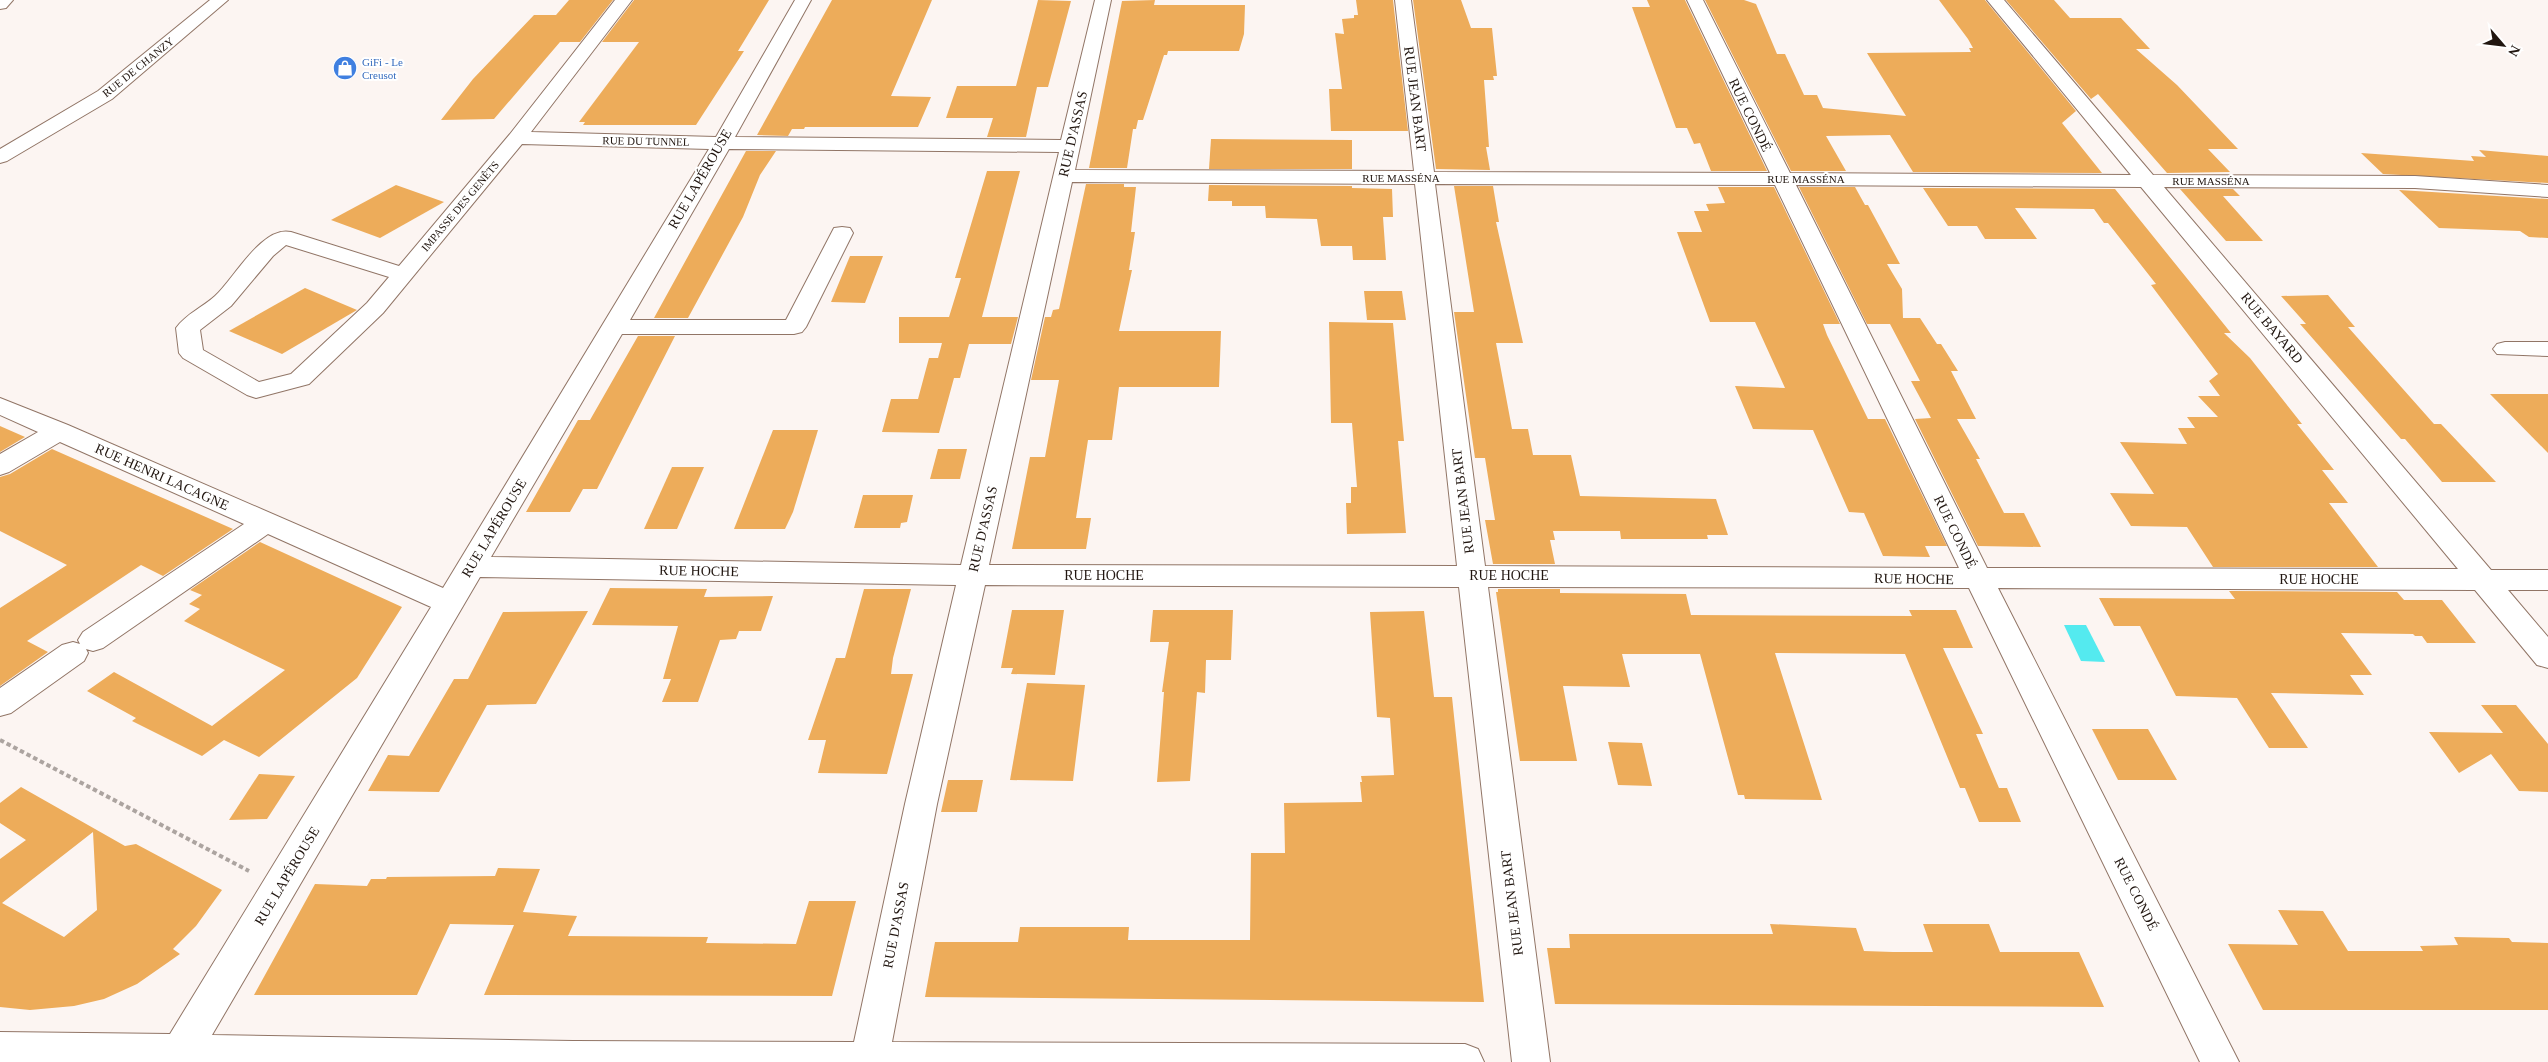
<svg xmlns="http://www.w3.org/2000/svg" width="2548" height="1062" viewBox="0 0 2548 1062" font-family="'Times New Roman',serif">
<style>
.water{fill:#54eaef}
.building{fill:#edac5a;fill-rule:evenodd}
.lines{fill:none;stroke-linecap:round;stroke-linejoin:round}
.minor-casing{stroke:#917566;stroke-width:2}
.path{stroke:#aca4a0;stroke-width:4;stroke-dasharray:4.5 3;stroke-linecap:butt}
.minor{fill:#fff;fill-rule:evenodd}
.labels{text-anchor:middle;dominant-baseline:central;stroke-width:4;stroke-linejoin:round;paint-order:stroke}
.far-shop-label{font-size:11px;fill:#366cbe;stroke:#fff;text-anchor:start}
.far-street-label{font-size:11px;fill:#211610;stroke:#fff}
.street-label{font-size:14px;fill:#211610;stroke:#fff}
</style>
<rect width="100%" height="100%" fill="#fcf5f2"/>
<polygon class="water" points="2064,625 2086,625 2105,662 2081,661"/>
<g class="building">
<polygon points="569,0 613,0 580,42 560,42 494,119 441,120 473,79 534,15 556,15"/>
<polygon points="634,0 769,0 738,51 744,51 696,125 583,125 585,122 579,122 639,42 602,42"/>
<polygon points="832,0 932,0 891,96 931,97 918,127 805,127 804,129 792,129 788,136 757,135"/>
<polygon points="1038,0 1071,1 1048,87 1037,87 1026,137 987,137 993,118 946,118 957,86 1016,86"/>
<polygon points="1155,0 1154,5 1245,5 1244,34 1239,51 1168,51 1167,55 1164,55 1143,120 1138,120 1136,129 1133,129 1127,168 1089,168 1122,1"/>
<polygon points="1356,0 1393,0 1408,131 1331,131 1329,89 1342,89 1335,33 1344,34 1342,19 1354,18 1354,15 1358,15"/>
<polygon points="1413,0 1461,0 1471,28 1492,28 1497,76 1493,76 1494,80 1484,80 1489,147 1486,147 1490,170 1436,169"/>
<polygon points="1647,0 1685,0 1767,171 1711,171 1700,143 1694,144 1687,128 1676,128 1632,7 1650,7"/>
<polygon points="1705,0 1744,0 1756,4 1777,54 1785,54 1804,95 1817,95 1823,108 1906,116 1867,53 1971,52 1969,48 1973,48 1968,39 1939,0 1985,0 2076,111 2062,123 2102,173 1913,172 1890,135 1826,136 1846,171 1791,171"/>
<polygon points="2006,0 2054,0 2070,18 2121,18 2150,49 2136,49 2177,85 2238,149 2208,149 2230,172 2167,173 2098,94 2091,99"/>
<polygon points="1211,139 1352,140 1352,169 1209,169"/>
<polygon points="2479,150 2548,156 2548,183 2383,174 2361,153 2474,161 2471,156 2486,157"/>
<polygon points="746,151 776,151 760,175 743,217 688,318 654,318"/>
<polygon points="987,171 1020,171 982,317 1018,317 1011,344 969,344 960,378 954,378 939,433 882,432 891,399 918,399 929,358 938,358 942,343 899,343 899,317 949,317 961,278 955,278"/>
<polygon points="1086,184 1124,184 1124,187 1136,187 1131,232 1135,232 1129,270 1132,270 1119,331 1221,331 1219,387 1119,387 1112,440 1088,440 1076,518 1091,518 1086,549 1012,549 1030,457 1045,457 1059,380 1031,380 1045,317 1051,317 1053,310 1059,309"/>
<polygon points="396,185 444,202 380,238 331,220"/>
<polygon points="1209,185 1352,186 1352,188 1392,189 1393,217 1383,217 1386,260 1353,260 1352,246 1321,246 1317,219 1266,218 1265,206 1232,206 1232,201 1208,201"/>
<polygon points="1454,186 1493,186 1499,222 1496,222 1523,343 1496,343 1512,429 1528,429 1533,455 1571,455 1580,496 1716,499 1728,535 1707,535 1708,539 1621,539 1620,531 1553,531 1555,540 1550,540 1555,564 1493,564 1485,520 1495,520 1485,458 1475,458 1454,312 1474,312"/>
<polygon points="1718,187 1774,187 1840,324 1823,324 1827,335 1868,419 1885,419 1947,546 1925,546 1930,557 1883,556 1864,513 1849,512 1813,430 1753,429 1735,386 1785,388 1755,322 1710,322 1677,232 1702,232 1694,211 1709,211 1706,204 1725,203"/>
<polygon points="1799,187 1855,187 1865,205 1868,205 1900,264 1887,264 1902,289 1903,318 1920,318 1937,344 1941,344 1958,371 1951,371 1976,419 1957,419 1980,459 1976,459 2004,513 2024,513 2041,547 1978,546 1915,419 1931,418 1911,381 1920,381 1890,324 1867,324"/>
<polygon points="1923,188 2115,189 2231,333 2224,333 2250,358 2302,424 2297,424 2334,470 2322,470 2348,503 2329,503 2378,567 2213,567 2187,527 2131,526 2110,493 2154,494 2120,442 2187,444 2178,428 2195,428 2187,417 2218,417 2198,396 2220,396 2209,381 2218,374 2151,285 2156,284 2108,223 2104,223 2094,209 2015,208 2037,239 1985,239 1977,226 1948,226"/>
<polygon points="2180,189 2233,189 2240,196 2223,196 2263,241 2226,241"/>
<polygon points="2399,190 2548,199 2548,238 2529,237 2520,231 2439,228"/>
<polygon points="850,256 883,256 865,303 831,302"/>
<polygon points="305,288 357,310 282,354 229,331"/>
<polygon points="1364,291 1402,291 1406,320 1367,320"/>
<polygon points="2328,295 2355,327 2348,327 2434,424 2441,424 2496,482 2442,482 2405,439 2401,439 2300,324 2306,324 2281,296"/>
<polygon points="1329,322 1393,323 1404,441 1398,441 1406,533 1347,534 1346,503 1351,503 1351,487 1357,487 1352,423 1331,423"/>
<polygon points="638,336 675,336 597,489 583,489 570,512 526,512 578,420 590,420"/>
<polygon points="2490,394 2548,394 2548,453"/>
<polygon points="0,426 25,437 0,452"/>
<polygon points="773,430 818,430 793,512 785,529 734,529"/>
<polygon points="52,449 233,529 163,576 141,565 27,641 48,652 0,686 0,608 67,565 0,531 0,477 10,474"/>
<polygon points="938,449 967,449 960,479 930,479"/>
<polygon points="672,467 704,467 677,529 644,529"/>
<polygon points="863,495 913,495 907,522 901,523 900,528 854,528"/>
<polygon points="260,542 402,607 357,678 259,757 224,740 202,756 132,721 136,718 87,691 114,672 212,726 285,670 184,621 200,609 189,604 202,595 190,590"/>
<polygon points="610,588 707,589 704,597 773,596 761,631 739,631 736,639 720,640 698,702 662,702 671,679 663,679 678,626 592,625"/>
<polygon points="864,589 911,589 893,658 891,674 913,674 887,774 818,773 826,740 808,740 836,658 845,658"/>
<polygon points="1498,589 1560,589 1560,593 1686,594 1691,615 1912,616 1909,610 1956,610 1973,648 1943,648 1983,734 1976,734 1999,788 2007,788 2021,822 1979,822 1965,788 1960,788 1905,654 1775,653 1822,800 1745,799 1744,795 1738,795 1700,654 1622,654 1630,687 1563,686 1577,761 1520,761 1496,592 1498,592"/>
<polygon points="2229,591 2397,592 2404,600 2442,600 2476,643 2427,643 2422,636 2415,636 2413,634 2341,633 2372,675 2350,675 2364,695 2271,693 2308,748 2269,748 2237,698 2176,696 2140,626 2114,626 2099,598 2235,599"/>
<polygon points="1012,610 1064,610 1055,675 1011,674 1013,668 1001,668"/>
<polygon points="1153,610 1233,610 1231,660 1206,660 1205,693 1197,692 1190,781 1157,782 1164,692 1162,692 1169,642 1150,642"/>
<polygon points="588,611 536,704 487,705 439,792 368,791 388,755 409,756 454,679 468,679 503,612"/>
<polygon points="1424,611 1434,697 1452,697 1484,1002 925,997 935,942 1018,942 1020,927 1129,927 1128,940 1250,940 1251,853 1285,853 1284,803 1362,802 1360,782 1362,782 1361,776 1394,775 1390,718 1377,717 1370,612"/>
<polygon points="1027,683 1085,685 1073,781 1010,780"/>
<polygon points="2481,705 2516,705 2548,744 2548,792 2519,791 2491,754 2459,773 2429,732 2503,733"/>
<polygon points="2092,729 2148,729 2177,780 2118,780"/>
<polygon points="1608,742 1642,743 1652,786 1618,785"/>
<polygon points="259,774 295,776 267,819 229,820"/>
<polygon points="948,780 983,780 977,812 941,812"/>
<path d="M 21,787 L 125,846 L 136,844 L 222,890 L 196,926 L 173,949 L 180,954 L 137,984 L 104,999 L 74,1006 L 30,1010 L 0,1007 L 0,859 L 26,840 L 0,823 L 0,803 ZM 93,832 L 97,910 L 64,937 L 2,903 Z"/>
<polygon points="498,868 540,869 523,912 577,916 568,936 708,937 706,943 796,944 809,901 856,901 832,996 484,995 514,925 450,924 417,995 254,995 315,884 367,886 371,879 386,879 387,877 495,876"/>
<polygon points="2278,910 2323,911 2348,951 2423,951 2420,946 2458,945 2454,937 2509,938 2512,942 2548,943 2548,1010 2263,1010 2228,944 2298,945"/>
<polygon points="1770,924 1856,928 1864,951 1893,952 1933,952 1923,924 1989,924 2000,952 2079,952 2104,1007 1555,1004 1547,948 1570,948 1569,934 1773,934"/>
</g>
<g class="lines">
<g class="minor-casing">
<g id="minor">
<polygon points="0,0 13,0 6,8 0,9"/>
<polygon points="210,0 228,0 112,99 7,161 0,163 0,149 98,91"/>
<path d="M 615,0 L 632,0 L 531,132 L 716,137 L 795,0 L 811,0 L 735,137 L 1061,140 L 1095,0 L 1111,0 L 1075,170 L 1414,171 L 1395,0 L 1411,0 L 1434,172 L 1770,173 L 1687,0 L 1703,0 L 1790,173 L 2131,175 L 1987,0 L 2004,0 L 2153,175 L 2415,176 L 2548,185 L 2548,197 L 2415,188 L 2164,187 L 2491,570 L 2548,570 L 2548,590 L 2508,590 L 2548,637 L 2548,668 L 2537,665 L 2475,590 L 1998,588 L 2239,1062 L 2200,1062 L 1969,588 L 1488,587 L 1550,1062 L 1512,1062 L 1459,587 L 985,585 L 937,804 L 892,1042 L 1465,1044 L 1478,1049 L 1484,1062 L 0,1062 L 0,1032 L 170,1034 L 431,607 L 268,534 L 103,648 L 93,651 L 86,649 L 88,653 L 84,661 L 11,713 L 0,716 L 0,688 L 62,645 L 73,642 L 80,644 L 78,640 L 83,632 L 244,524 L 60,442 L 9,472 L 0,475 L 0,454 L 38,432 L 0,415 L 0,398 L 68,425 L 443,588 L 709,149 L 522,144 L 383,313 L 309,384 L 256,398 L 247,395 L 183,358 L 179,353 L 176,328 C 186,314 203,307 215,296 C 234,279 262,225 291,232 L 399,266 L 510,134 ZM 729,149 L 1059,152 L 961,565 L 491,557 L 622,334 L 794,334 L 802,332 L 806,327 L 853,233 L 850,228 L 842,227 L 834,228 L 786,320 L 630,320 ZM 1072,182 L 1415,184 L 1457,566 L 989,565 ZM 1435,184 L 1775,185 L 1959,568 L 1485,566 ZM 1796,185 L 2141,187 L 2458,569 L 1987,568 ZM 286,245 L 389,277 L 367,303 L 291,374 L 259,382 L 203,350 L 200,330 L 231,306 L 273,256 ZM 480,577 L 956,585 L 905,804 L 854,1042 L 573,1041 L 212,1035 Z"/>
<polygon points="2505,342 2548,342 2548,356 2497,354 2493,349 2497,344"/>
</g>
</g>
<polyline class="path" points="0,740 249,871"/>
<use href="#minor" class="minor"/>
</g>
<defs>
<g id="shop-disc" transform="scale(1.25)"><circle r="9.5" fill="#3f7fe0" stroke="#fff"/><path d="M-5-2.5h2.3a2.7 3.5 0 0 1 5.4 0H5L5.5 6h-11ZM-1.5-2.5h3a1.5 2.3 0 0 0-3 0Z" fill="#fff"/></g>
</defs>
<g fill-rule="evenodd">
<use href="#shop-disc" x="345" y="68"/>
</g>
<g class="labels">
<g class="far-shop-label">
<text x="362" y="62">GiFi - Le<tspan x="362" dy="13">Creusot</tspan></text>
</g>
<g class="far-street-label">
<text transform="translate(138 67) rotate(-39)">RUE DE CHANZY</text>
<text transform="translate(646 141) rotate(1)">RUE DU TUNNEL</text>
<text x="1401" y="178">RUE MASSÉNA</text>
<text x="1806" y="179">RUE MASSÉNA</text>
<text x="2211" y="181">RUE MASSÉNA</text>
<text transform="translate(460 206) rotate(-50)">IMPASSE DES GENÊTS</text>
</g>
<g class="street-label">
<text transform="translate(1415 99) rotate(83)">RUE JEAN BART</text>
<text transform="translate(1750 115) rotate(64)">RUE CONDÉ</text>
<text transform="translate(1073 134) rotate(-77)">RUE D'ASSAS</text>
<text transform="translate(700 179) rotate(-60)">RUE LAPÉROUSE</text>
<text transform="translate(2272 328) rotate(50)">RUE BAYARD</text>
<text transform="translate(162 477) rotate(24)">RUE HENRI LACAGNE</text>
<text transform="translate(1463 501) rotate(-97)">RUE JEAN BART</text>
<text transform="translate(494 528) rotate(-59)">RUE LAPÉROUSE</text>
<text transform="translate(983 529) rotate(-77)">RUE D'ASSAS</text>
<text transform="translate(1955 532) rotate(64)">RUE CONDÉ</text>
<text transform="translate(699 571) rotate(1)">RUE HOCHE</text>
<text x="1104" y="575">RUE HOCHE</text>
<text x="1509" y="575">RUE HOCHE</text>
<text transform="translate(1914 579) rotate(1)">RUE HOCHE</text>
<text x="2319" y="579">RUE HOCHE</text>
<text transform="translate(287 876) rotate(-59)">RUE LAPÉROUSE</text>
<text transform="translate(2136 894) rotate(63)">RUE CONDÉ</text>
<text transform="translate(1512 903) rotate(-97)">RUE JEAN BART</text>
<text transform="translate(896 925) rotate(-79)">RUE D'ASSAS</text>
</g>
</g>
<g transform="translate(2503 45) rotate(118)" stroke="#ffffff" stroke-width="4" paint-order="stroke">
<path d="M0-4L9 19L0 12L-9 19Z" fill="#211610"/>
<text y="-8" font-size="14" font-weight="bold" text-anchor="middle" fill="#211610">N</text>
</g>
</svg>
